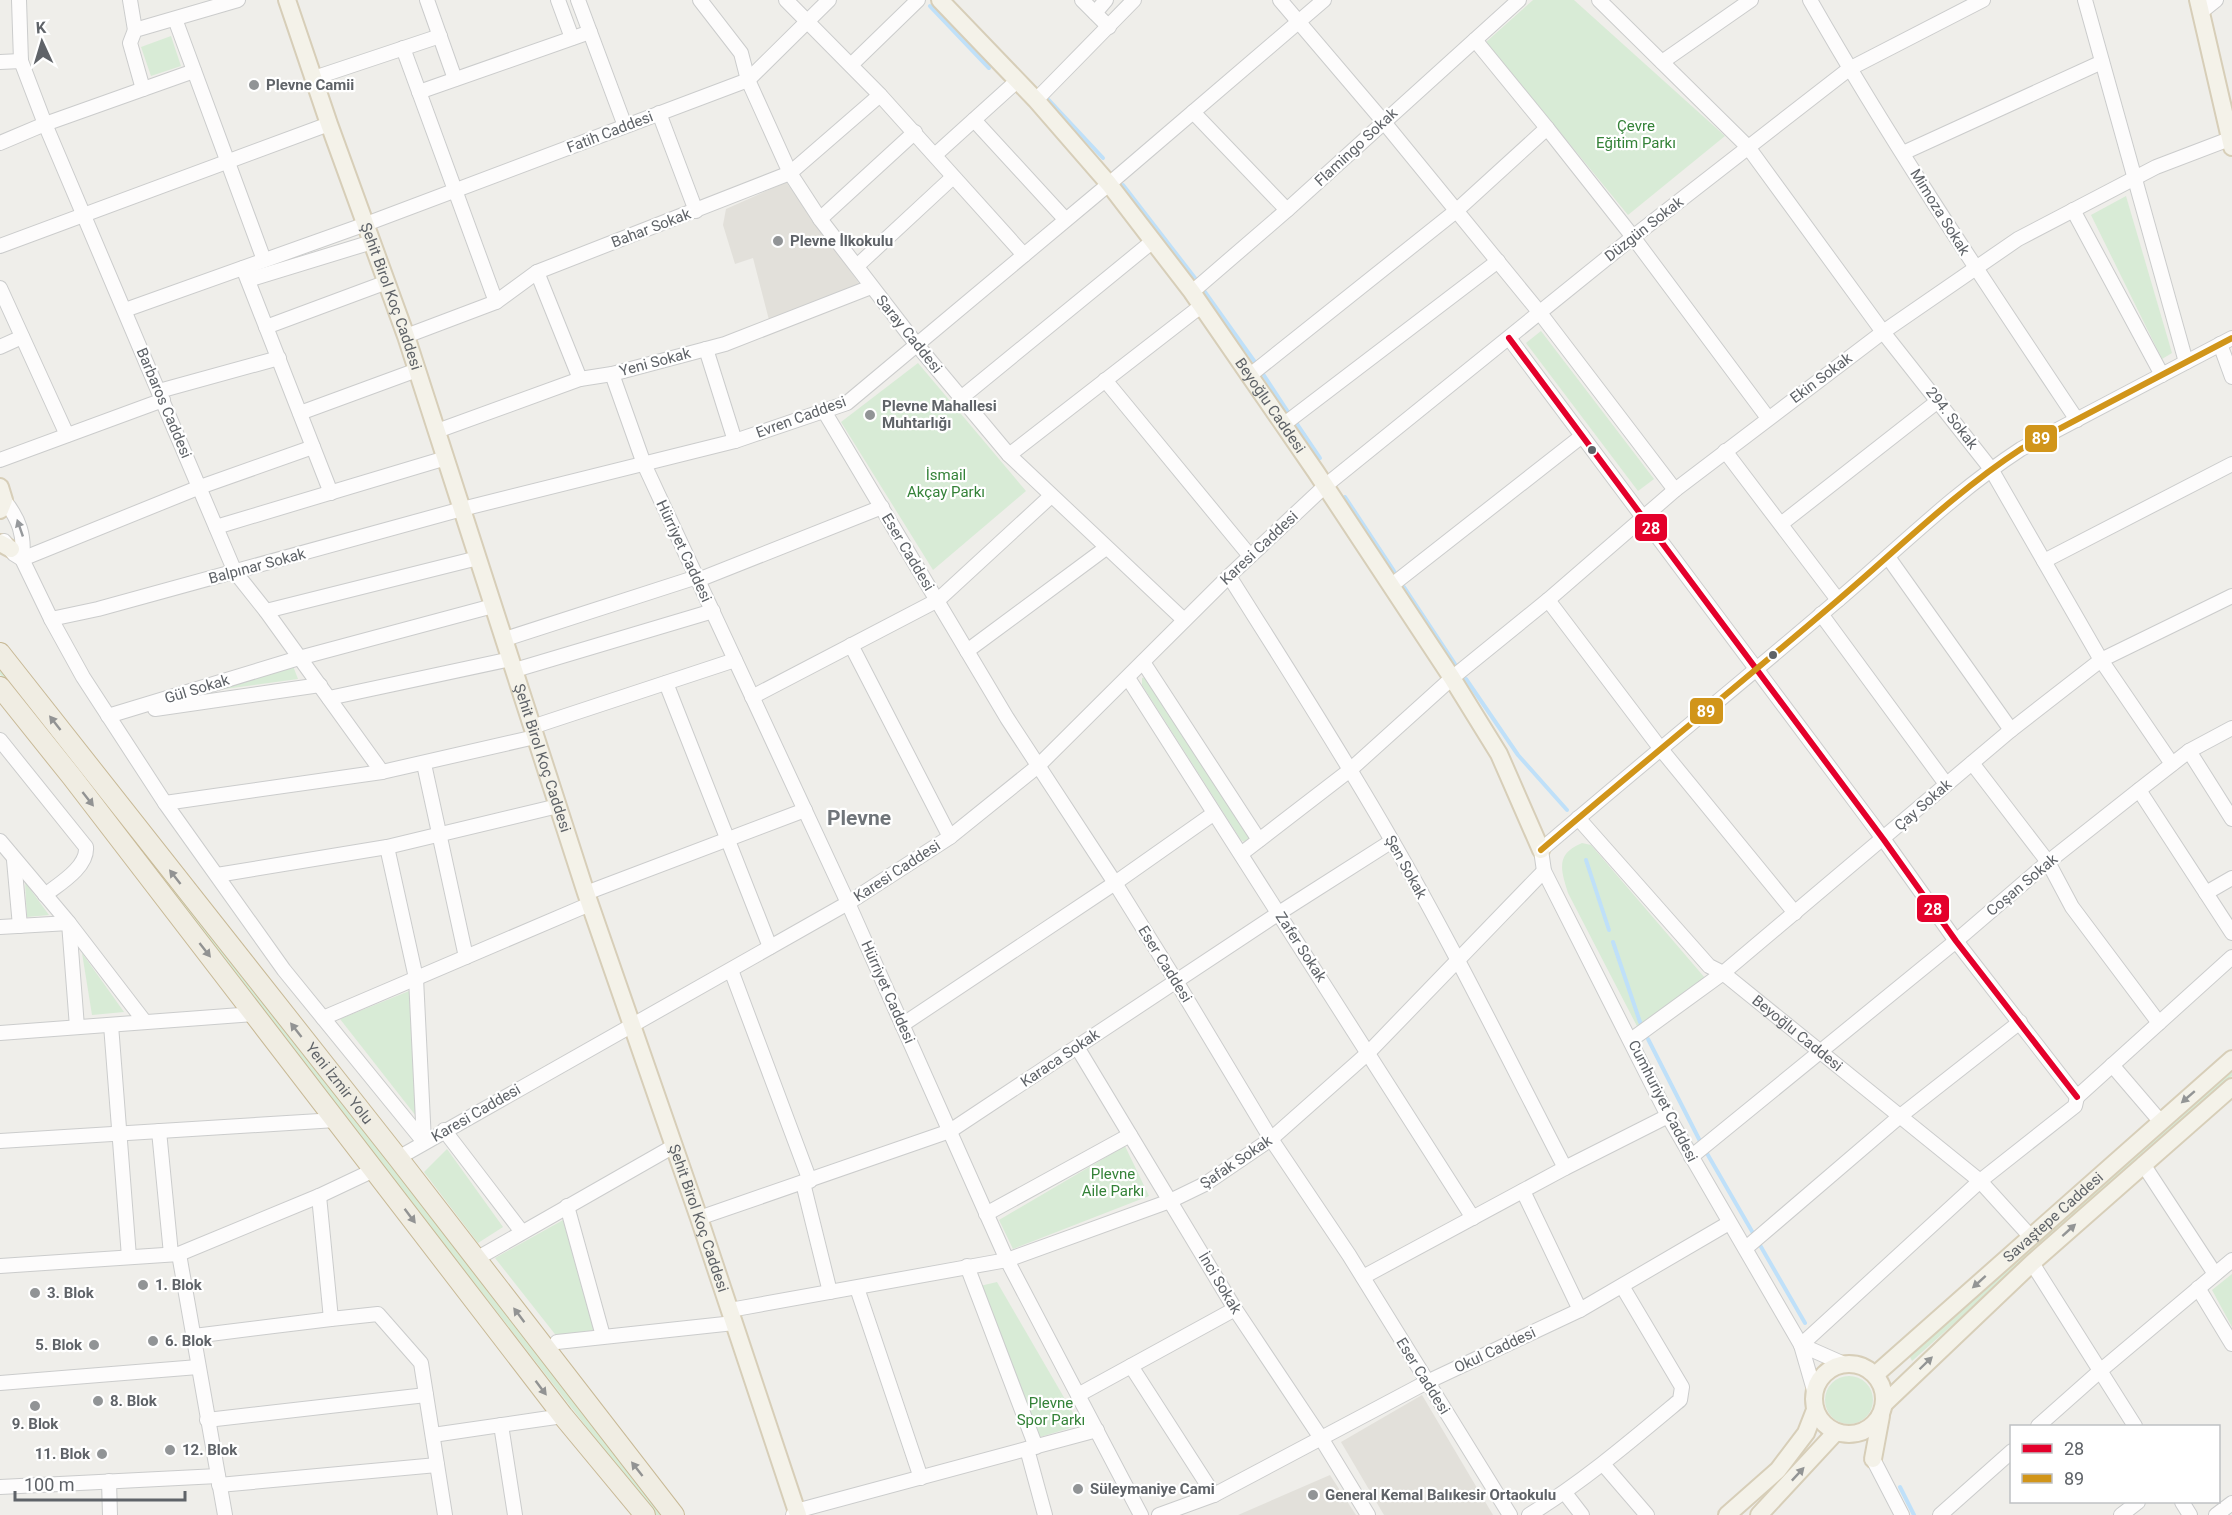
<svg xmlns="http://www.w3.org/2000/svg" width="2232" height="1515" viewBox="0 0 2232 1515" font-family="Roboto,sans-serif">
<style>
.education{fill:#e2e0da}
.green{fill:#d8ebd6}
.lines{fill:none;stroke-linecap:round;stroke-linejoin:round}
.stream{stroke:#bfe0f9;stroke-width:4}
.minor-casing{stroke:#cbcccc;stroke-width:16}
.major-casing{stroke:#d7ceb8;stroke-width:20}
.highway-casing{stroke:#c8b996;stroke-width:22}
.minor{stroke:#fdfcfc;stroke-width:14}
.major{stroke:#f4f2e9;stroke-width:16}
.highway{stroke:#f0ede3;stroke-width:20}
.bus-1-casing{stroke:#fff;stroke-width:10}
.bus-2-casing{stroke:#fff;stroke-width:10}
.bus-1{stroke:#e4002b;stroke-width:6}
.bus-2{stroke:#d1951a;stroke-width:6}
.oneway{fill:#96999c}
.oneway2{fill:#929393}
.oneway3{fill:#939595}
.poi-dot{fill:#919496;stroke:#fff;stroke-width:2}
.bus-dot{fill:#5f6368;stroke:#fff;stroke-width:2}
.labels{text-anchor:middle;dominant-baseline:central;stroke-width:4.5;stroke-linejoin:round;paint-order:stroke}
.poi-label{font-size:15px;font-weight:bold;fill:#5f6368;stroke:#fff;text-anchor:start}
.park-label{font-size:15px;fill:#348238;stroke:#fff}
.street-label{font-size:15px;fill:#5f6368;stroke:#fff}
.district-label{font-size:21px;font-weight:bold;fill:#70757a;stroke:#fff}
.line-badge{stroke:#fff;stroke-width:2}
.badge-label{font-size:16px;text-anchor:middle;font-weight:bold;fill:#fff}
</style>
<rect width="100%" height="100%" fill="#efeeea"/>
<g class="education">
<polygon points="786,182 861,286 769,320 753,258 735,264 723,225 726,209"/>
<polygon points="1422,1395 1493,1515 1384,1515 1341,1442"/>
<polygon points="1330,1475 1356,1515 1238,1515"/>
</g>
<g class="green">
<polygon points="1533,0 1574,0 1725,136 1628,215 1486,42"/>
<polygon points="171,36 181,66 151,76 141,47"/>
<polygon points="2126,196 2172,353 2162,359 2091,215"/>
<polygon points="1541,331 1654,479 1638,491 1526,343"/>
<polygon points="918,363 1026,491 933,570 841,422"/>
<polygon points="0,663 665,1515 655,1515 0,674"/>
<polygon points="293,666 298,679 188,694"/>
<polygon points="1146,677 1251,838 1244,842 1241,840 1142,685 1142,678"/>
<path d="M 1582,843 L 1591,845 L 1705,978 L 1639,1030 L 1568,893 C 1561,870 1555,854 1582,843 Z"/>
<polygon points="25,882 49,915 27,917"/>
<polygon points="82,953 124,1012 92,1015"/>
<polygon points="409,991 416,1116 340,1019"/>
<polygon points="2232,1069 2232,1076 1912,1361 1910,1357 1948,1321"/>
<polygon points="1125,1146 1149,1196 1013,1249 999,1220"/>
<polygon points="447,1149 503,1227 478,1243 424,1172"/>
<polygon points="563,1220 594,1330 558,1338 495,1258"/>
<polygon points="2232,1274 2232,1327 2212,1290"/>
<polygon points="997,1282 1080,1425 1040,1437 980,1286"/>
<circle cx="1849" cy="1400" r="24"/>
</g>
<g class="lines">
<g class="stream">
<polyline points="930,6 989,68"/>
<polyline points="1046,97 1103,158"/>
<polyline points="1123,185 1198,282"/>
<polyline points="1202,288 1257,365"/>
<polyline points="1261,371 1290,415"/>
<polyline points="1295,421 1320,458"/>
<polyline points="1345,497 1394,571"/>
<polyline points="1404,587 1455,664"/>
<polyline points="1466,679 1518,755 1567,810"/>
<polyline points="1586,860 1609,930"/>
<polyline points="1613,942 1640,1022"/>
<polyline points="1648,1039 1701,1143"/>
<polyline points="1705,1150 1805,1323"/>
<polyline points="1900,1487 1914,1515"/>
</g>
<g class="minor-casing">
<g id="minor">
<polyline points="19,0 21,61 45,124 235,572 266,611 382,772"/>
<polyline points="130,0 135,30"/>
<polyline points="427,0 455,79"/>
<polyline points="558,0 572,38"/>
<polyline points="578,0 625,126"/>
<polyline points="700,0 741,53 748,80 790,173 820,219 917,345 1009,455 1184,620"/>
<polyline points="786,0 880,95 1024,255"/>
<polyline points="1082,0 1109,27"/>
<polyline points="1280,0 1383,121 1540,313 1675,490"/>
<polyline points="1599,0 1748,147 1883,332 1991,469 2101,660 2172,764"/>
<path d="M 1810,0 C 1892,144 1985,282 2077,420"/>
<polyline points="2085,0 2186,362"/>
<polyline points="2201,12 2216,0"/>
<polyline points="1095,13 1106,0"/>
<polyline points="175,19 264,260"/>
<polyline points="1475,40 1547,128"/>
<polyline points="403,48 496,302"/>
<polyline points="0,62 21,61"/>
<polyline points="1662,62 1751,0"/>
<polyline points="851,65 918,0"/>
<polyline points="314,78 440,36"/>
<polyline points="143,89 130,43 135,30 238,0"/>
<polyline points="419,92 590,32"/>
<polyline points="1036,100 1134,0"/>
<polyline points="1193,112 1287,210"/>
<polyline points="659,113 696,211"/>
<polyline points="974,120 1065,219"/>
<polyline points="0,143 45,124 194,71"/>
<polyline points="1903,153 2102,62"/>
<polyline points="935,155 1017,81"/>
<polyline points="2073,210 2162,375"/>
<polyline points="820,219 915,132"/>
<polyline points="0,246 329,124"/>
<polyline points="857,266 953,177"/>
<polyline points="243,268 331,493"/>
<polyline points="537,272 580,379"/>
<polyline points="248,280 372,242"/>
<polyline points="0,288 67,435"/>
<polyline points="1192,292 1287,210 1519,0"/>
<polyline points="125,310 366,224 748,80 829,0"/>
<polyline points="266,327 387,282"/>
<polyline points="406,336 496,302 537,272 790,173 880,95"/>
<polyline points="1509,338 1884,840 1956,941 2077,1097"/>
<polyline points="2220,344 2232,377"/>
<polyline points="0,347 22,337"/>
<polyline points="706,349 735,441"/>
<polyline points="612,374 644,464 848,903 1007,1260 1141,1515"/>
<polyline points="1249,376 1456,211 1547,128 1633,237 1768,418"/>
<polyline points="1105,380 1250,556"/>
<polyline points="159,391 279,358"/>
<polyline points="961,398 1153,241"/>
<polyline points="824,411 1007,718 1115,883 1176,981 1271,1139 1349,1255 1510,1515"/>
<polyline points="300,413 417,370"/>
<polyline points="1283,425 1498,261"/>
<polyline points="437,431 580,379 612,374 725,344 871,287"/>
<polyline points="1725,451 1838,600"/>
<polyline points="1009,455 1201,306"/>
<polyline points="0,460 163,400"/>
<path d="M 4,500 C 19,519 25,535 22,559"/>
<polyline points="1781,524 1938,401"/>
<polyline points="216,527 446,458"/>
<polyline points="4,541 14,554 22,559 51,619 83,677 165,803 284,970 424,1142"/>
<polyline points="1888,557 2011,730"/>
<polyline points="22,559 200,487 313,447"/>
<polyline points="2044,561 2232,464"/>
<path d="M 1229,576 C 1284,663 1340,750 1391,839 C 1453,946 1508,1058 1565,1168"/>
<polyline points="698,580 882,507"/>
<polyline points="1392,585 1582,436"/>
<polyline points="1548,600 1660,748 1795,913"/>
<polyline points="266,611 478,558"/>
<polyline points="1821,614 1946,784"/>
<polyline points="51,619 98,609 462,509 735,441 847,403 1109,184 1324,0"/>
<polyline points="505,639 697,577"/>
<polyline points="851,645 950,837"/>
<polyline points="967,651 1106,548"/>
<polyline points="1143,662 1259,840"/>
<polyline points="515,670 713,611"/>
<path d="M 1128,678 C 1242,859 1359,1037 1473,1218"/>
<polyline points="666,683 770,947"/>
<polyline points="752,697 938,600 1051,496"/>
<polyline points="329,698 511,659"/>
<polyline points="155,709 320,685"/>
<polyline points="108,716 299,658 493,606"/>
<polyline points="532,727 735,660"/>
<path d="M 0,740 L 86,847 C 88,867 59,884 45,895"/>
<polyline points="2189,751 2232,819"/>
<polyline points="1972,763 2048,862 2072,907 2159,1023"/>
<polyline points="424,764 466,957"/>
<polyline points="2139,790 2232,933"/>
<polyline points="165,803 382,772 535,737"/>
<path id="s1" d="M 1578,818 L 1709,966 L 1723,973 L 1980,1181 L 2030,1236"/>
<polyline points="0,841 69,923 145,1022"/>
<polyline points="387,847 416,978 424,1142"/>
<polyline points="1241,854 1350,770 1452,678 1548,600 1675,490 1883,332 2018,239 2156,167 2232,138"/>
<polyline points="14,860 20,926"/>
<polyline points="217,875 387,847 558,806"/>
<polyline points="586,893 805,810"/>
<polyline points="2206,893 2232,878"/>
<polyline points="0,927 69,923 77,1027"/>
<polyline points="731,970 810,1181"/>
<polyline points="323,1018 590,904"/>
<polyline points="111,1025 129,1257"/>
<polyline points="902,1025 1115,883 1213,814"/>
<polyline points="0,1033 254,1014"/>
<polyline points="1631,1040 1723,973 2011,730 2101,660 2232,596"/>
<polyline points="1077,1047 1235,1309 1321,1438 1368,1515"/>
<polyline points="2112,1065 2160,1121"/>
<polyline points="2077,1097 2232,957"/>
<polyline points="444,1130 522,1232"/>
<polyline points="159,1131 171,1254"/>
<polyline points="0,1141 336,1120"/>
<polyline points="1691,1157 1956,941 2048,862 2139,790 2189,751 2232,728"/>
<polyline points="398,1158 848,903 950,837 1038,766 1229,576 1325,486 1633,237 1849,69 1983,0"/>
<polyline points="2143,1164 2215,1274"/>
<polyline points="803,1183 830,1292"/>
<polyline points="1523,1191 1580,1310"/>
<polyline points="319,1196 331,1319 378,1314 421,1363 445,1515"/>
<polyline points="567,1206 603,1336"/>
<polyline points="986,1214 1130,1135"/>
<polyline points="699,1218 950,1131 1279,913 1392,841"/>
<polyline points="1746,1248 1899,1117 2020,1022"/>
<polyline points="179,1254 225,1515"/>
<polyline points="476,1259 674,1146"/>
<polyline points="2032,1263 2135,1426"/>
<polyline points="0,1266 179,1254 319,1196 374,1170"/>
<polyline points="967,1266 1036,1447"/>
<polyline points="1363,1277 1565,1168 1668,1116"/>
<polyline points="857,1288 921,1478"/>
<polyline points="2198,1288 2232,1344"/>
<polyline points="730,1310 1007,1260 1170,1201 1205,1184 1271,1139 1368,1053 1544,871"/>
<polyline points="194,1336 331,1319"/>
<polyline points="557,1342 734,1323"/>
<polyline points="1801,1345 1980,1181 2075,1106 2077,1097"/>
<polyline points="1801,1345 1844,1364"/>
<polyline points="1131,1366 1214,1495"/>
<polyline points="0,1383 198,1367"/>
<path d="M 1814,1390 L 1801,1345 L 1668,1116 L 1544,871 L 1541,850 C 1640,765 1740,684 1838,600 C 1898,549 1955,492 2021,449 L 2232,338"/>
<polyline points="1078,1395 1235,1309"/>
<polyline points="207,1420 426,1395"/>
<polyline points="501,1425 515,1515"/>
<polyline points="2038,1426 2100,1371 2232,1260"/>
<polyline points="433,1435 563,1416"/>
<polyline points="1027,1449 1045,1515"/>
<polyline points="1873,1459 1902,1515"/>
<polyline points="1603,1464 1647,1515"/>
<polyline points="109,1481 110,1515"/>
<polyline points="219,1485 437,1465"/>
<polyline points="0,1487 218,1476"/>
<polyline points="1565,1493 1582,1515"/>
<polyline points="2182,1502 2190,1515"/>
<polyline points="793,1515 796,1511 1097,1430"/>
<polyline points="1159,1515 1214,1495 1427,1382 1580,1310 1729,1223"/>
<path d="M 1529,1515 C 1583,1482 1631,1441 1680,1400 L 1682,1387 L 1622,1286"/>
<polyline points="1940,1515 2012,1451"/>
<polyline points="2121,1515 2138,1502"/>
<polyline points="2216,1515 2232,1503"/>
</g>
</g>
<g class="major-casing">
<g id="major">
<path id="s2" d="M 287,0 L 329,124 L 406,336 L 586,893 L 699,1218 L 798,1515"/>
<path id="s3" d="M 940,0 L 1036,100 L 1109,184 L 1192,292 L 1316,472 L 1452,678 L 1499,754 L 1541,850"/>
<polyline points="2198,0 2232,147"/>
<polyline points="0,487 4,500 0,510"/>
<polyline points="0,543 11,549"/>
<circle cx="1849" cy="1399" r="35"/>
<path id="s4" d="M 1875,1375 L 2232,1059"/>
<polyline points="1884,1404 2032,1263 2232,1087"/>
<polyline points="1873,1459 1881,1416"/>
<polyline points="1727,1515 1778,1470 1806,1433 1815,1410"/>
<polyline points="1759,1515 1836,1432"/>
</g>
</g>
<g class="highway-casing">
<g id="highway">
<path id="s5" d="M 0,653 L 398,1158 L 674,1515"/>
<polyline points="0,687 72,777 563,1416 645,1515"/>
</g>
</g>
<use href="#minor" class="minor"/>
<use href="#major" class="major"/>
<use href="#highway" class="highway"/>
<g class="bus-1-casing">
<polyline id="bus-1" points="1509,338 1884,840 1956,941 2077,1097"/>
</g>
<g class="bus-2-casing">
<path id="bus-2" d="M 1541,850 C 1640,765 1740,684 1838,600 C 1898,549 1955,492 2021,449 L 2232,338"/>
</g>
<use href="#bus-1" class="bus-1"/>
<use href="#bus-2" class="bus-2"/>
</g>
<defs><path id="oneway-solid" d="M-6-.8H1V-3.2L6.5 0L1 3.2V.8H-6Z" transform="scale(1.5)"/></defs>
<use class="oneway" href="#oneway-solid" transform="translate(20 528) rotate(-109)"/>
<g class="oneway2">
<use href="#oneway-solid" transform="translate(55 723) rotate(-128)"/>
<use href="#oneway-solid" transform="translate(88 799) rotate(52)"/>
<use href="#oneway-solid" transform="translate(175 877) rotate(-128)"/>
<use href="#oneway-solid" transform="translate(205 950) rotate(52)"/>
<use href="#oneway-solid" transform="translate(296 1030) rotate(-128)"/>
<use href="#oneway-solid" transform="translate(410 1216) rotate(53)"/>
<use href="#oneway-solid" transform="translate(519 1315) rotate(-127)"/>
<use href="#oneway-solid" transform="translate(541 1388) rotate(53)"/>
<use href="#oneway-solid" transform="translate(637 1469) rotate(-128)"/>
</g>
<g class="oneway3">
<use href="#oneway-solid" transform="translate(2188 1097) rotate(139)"/>
<use href="#oneway-solid" transform="translate(2069 1230) rotate(-42)"/>
<use href="#oneway-solid" transform="translate(1979 1282) rotate(138)"/>
<use href="#oneway-solid" transform="translate(1926 1363) rotate(-44)"/>
<use href="#oneway-solid" transform="translate(1798 1474) rotate(-47)"/>
</g>
<g class="poi-dot">
<circle cx="254" cy="85" r="6"/>
<circle cx="778" cy="241" r="6"/>
<circle cx="870" cy="415" r="6"/>
<circle cx="143" cy="1285" r="6"/>
<circle cx="35" cy="1293" r="6"/>
<circle cx="153" cy="1341" r="6"/>
<circle cx="94" cy="1345" r="6"/>
<circle cx="98" cy="1401" r="6"/>
<circle cx="35" cy="1406" r="6"/>
<circle cx="170" cy="1450" r="6"/>
<circle cx="102" cy="1454" r="6"/>
<circle cx="1078" cy="1489" r="6"/>
<circle cx="1313" cy="1495" r="6"/>
</g>
<g class="bus-dot">
<circle cx="1592" cy="450" r="5"/>
<circle cx="1773" cy="655" r="5"/>
</g>
<g class="labels">
<g class="poi-label">
<text x="266" y="85">Plevne Camii</text>
<text x="790" y="241">Plevne İlkokulu</text>
<text x="882" y="406">Plevne Mahallesi<tspan x="882" dy="17">Muhtarlığı</tspan></text>
<text x="155" y="1285">1. Blok</text>
<text x="47" y="1293">3. Blok</text>
<text x="165" y="1341">6. Blok</text>
<text x="82" y="1345" text-anchor="end">5. Blok</text>
<text x="110" y="1401">8. Blok</text>
<text x="35" y="1424" text-anchor="middle">9. Blok</text>
<text x="182" y="1450">12. Blok</text>
<text x="90" y="1454" text-anchor="end">11. Blok</text>
<text x="1090" y="1489">Süleymaniye Cami</text>
<text x="1325" y="1495">General Kemal Balıkesir Ortaokulu</text>
</g>
<g class="park-label">
<text x="1636" y="126">Çevre<tspan x="1636" dy="17">Eğitim Parkı</tspan></text>
<text x="946" y="475">İsmail<tspan x="946" dy="17">Akçay Parkı</tspan></text>
<text x="1113" y="1174">Plevne<tspan x="1113" dy="17">Aile Parkı</tspan></text>
<text x="1051" y="1403">Plevne<tspan x="1051" dy="17">Spor Parkı</tspan></text>
</g>
<g class="street-label">
<text transform="translate(610 132) rotate(-21)">Fatih Caddesi</text>
<text transform="translate(1356 147) rotate(-43)">Flamingo Sokak</text>
<text transform="translate(1940 212) rotate(58)">Mimoza Sokak</text>
<text transform="translate(651 228) rotate(-21)">Bahar Sokak</text>
<text transform="translate(1644 229) rotate(-38)">Düzgün Sokak</text>
<text stroke="none"><textPath href="#s2" startOffset="314">Şehit Birol Koç Caddesi</textPath></text>
<text transform="translate(909 334) rotate(51)">Saray Caddesi</text>
<text transform="translate(655 362) rotate(-15)">Yeni Sokak</text>
<text transform="translate(1821 378) rotate(-37)">Ekin Sokak</text>
<text transform="translate(164 403) rotate(67)">Barbaros Caddesi</text>
<text stroke="none"><textPath href="#s3" startOffset="524">Beyoğlu Caddesi</textPath></text>
<text transform="translate(801 417) rotate(-20)">Evren Caddesi</text>
<text transform="translate(1952 418) rotate(52)">294. Sokak</text>
<text transform="translate(1259 548) rotate(-43)">Karesi Caddesi</text>
<text transform="translate(684 551) rotate(65)">Hürriyet Caddesi</text>
<text transform="translate(908 552) rotate(59)">Eser Caddesi</text>
<text transform="translate(257 566) rotate(-15)">Balpınar Sokak</text>
<text transform="translate(197 689) rotate(-17)">Gül Sokak</text>
<text stroke="none"><textPath href="#s2" startOffset="800">Şehit Birol Koç Caddesi</textPath></text>
<text transform="translate(1923 805) rotate(-41)">Çay Sokak</text>
<text transform="translate(1406 867) rotate(61)">Şen Sokak</text>
<text transform="translate(897 871) rotate(-33)">Karesi Caddesi</text>
<text transform="translate(2022 885) rotate(-40)">Coşan Sokak</text>
<text transform="translate(1301 947) rotate(57)">Zafer Sokak</text>
<text transform="translate(1165 964) rotate(58)">Eser Caddesi</text>
<text transform="translate(888 992) rotate(66)">Hürriyet Caddesi</text>
<text stroke="none"><textPath href="#s1" startOffset="309">Beyoğlu Caddesi</textPath></text>
<text transform="translate(1060 1058) rotate(-34)">Karaca Sokak</text>
<text stroke="none"><textPath href="#s5" startOffset="548">Yeni İzmir Yolu</textPath></text>
<text transform="translate(1663 1101) rotate(63)">Cumhuriyet Caddesi</text>
<text transform="translate(476 1113) rotate(-30)">Karesi Caddesi</text>
<text transform="translate(1236 1162) rotate(-34)">Şafak Sokak</text>
<text stroke="none"><textPath href="#s4" startOffset="238">Savaştepe Caddesi</textPath></text>
<text stroke="none"><textPath href="#s2" startOffset="1286">Şehit Birol Koç Caddesi</textPath></text>
<text transform="translate(1220 1283) rotate(59)">İnci Sokak</text>
<text transform="translate(1495 1350) rotate(-25)">Okul Caddesi</text>
<text transform="translate(1423 1376) rotate(58)">Eser Caddesi</text>
</g>
<g class="district-label">
<text x="859" y="818">Plevne</text>
</g>
</g>
<g class="line-badge">
<rect x="2024" y="424" width="34" height="29" rx="6" fill="#d1951a"/>
<rect x="1634" y="513" width="34" height="29" rx="6" fill="#e4002b"/>
<rect x="1689" y="697" width="35" height="28" rx="6" fill="#d1951a"/>
<rect x="1916" y="894" width="34" height="29" rx="6" fill="#e4002b"/>
</g>
<g class="badge-label">
<text x="2041" y="444">89</text>
<text x="1651" y="534">28</text>
<text x="1706" y="717">89</text>
<text x="1933" y="915">28</text>
</g>
<rect x="2010" y="1425" width="210" height="78" fill="#ffffff" stroke="#bfc1c3" stroke-width="1.5"/>
<rect x="2022" y="1444" width="30" height="9" fill="#e4002b" stroke="#bfc1c3" stroke-width="1.5"/>
<text x="2064" y="1455" font-size="18" fill="#5f6368">28</text>
<rect x="2022" y="1474" width="30" height="9" fill="#d1951a" stroke="#bfc1c3" stroke-width="1.5"/>
<text x="2064" y="1485" font-size="18" fill="#5f6368">89</text>
<g transform="translate(42 42) rotate(356)" stroke="#ffffff" stroke-width="4.5" paint-order="stroke">
<path d="M0-4.5L10 22L0 15L-10 22Z" fill="#5f6368"/>
<text y="-9" font-size="16" font-weight="bold" text-anchor="middle" fill="#5f6368">K</text>
</g>
<path d="M15 1491v9h170v-9" fill="none" stroke="#5f6368" stroke-width="3"/>
<text x="24" y="1491" font-size="18" fill="#5f6368" stroke="#ffffff" stroke-width="4.5" paint-order="stroke">100 m</text>
</svg>
